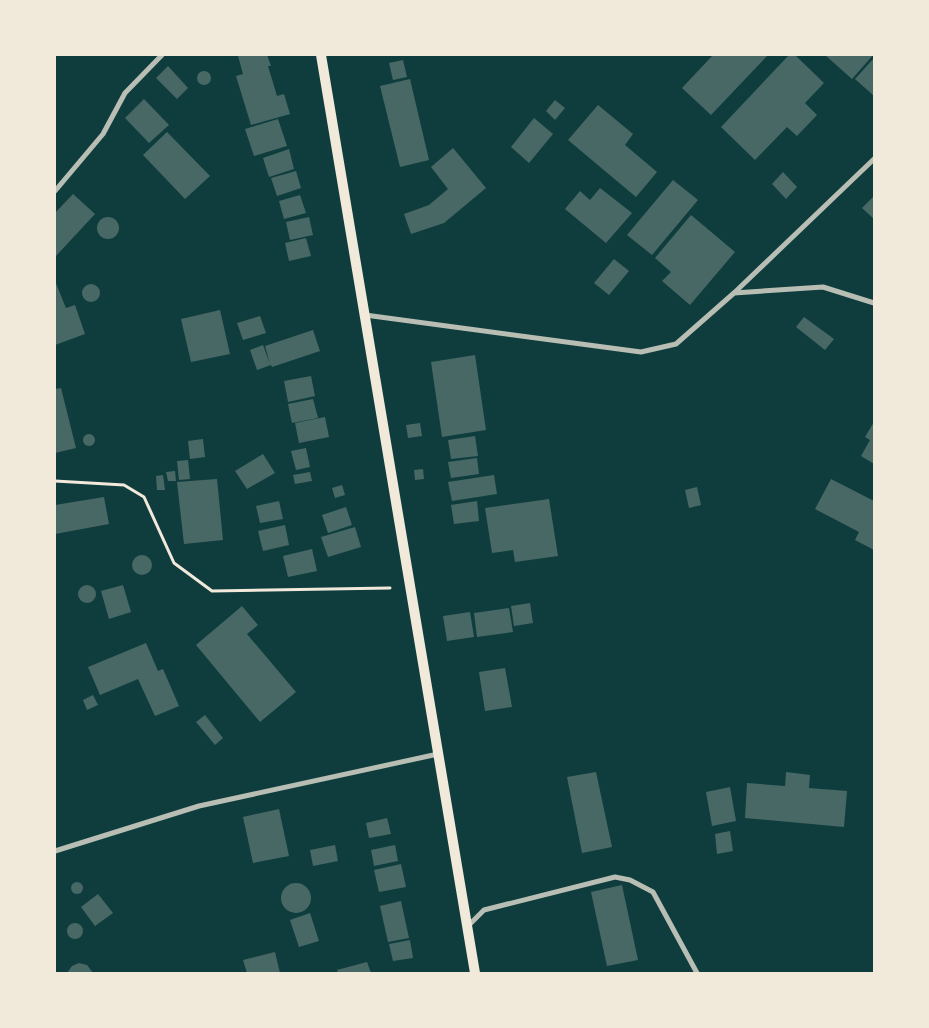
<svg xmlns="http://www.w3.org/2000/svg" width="929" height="1028" viewBox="0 0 929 1028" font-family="'Playfair Display',serif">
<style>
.building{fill:#486865}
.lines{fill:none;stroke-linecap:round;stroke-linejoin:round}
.path{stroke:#f1e9da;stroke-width:3}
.minor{stroke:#b8beb3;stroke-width:5}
.secondary{stroke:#f1e9da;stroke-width:10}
</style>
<rect width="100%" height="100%" fill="#0f3d3e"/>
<g class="building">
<polygon points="240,55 267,55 271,66 268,66 277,96 284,94 290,114 251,125 236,76 243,74 238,56"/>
<polygon points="713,55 768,55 711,115 682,88"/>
<polygon points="789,55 795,55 824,83 805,103 817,115 797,136 787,127 755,160 721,127"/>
<polygon points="825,55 873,55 852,79"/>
<polygon points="874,58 874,96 855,79"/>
<polygon points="403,60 407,77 393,80 389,63"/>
<polygon points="168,66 188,88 177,99 156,78"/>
<circle cx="204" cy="78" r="7"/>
<polygon points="410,79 429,160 400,167 380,86"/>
<polygon points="144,99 169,125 149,143 125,118"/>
<polygon points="555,100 565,108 555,120 546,111"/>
<polygon points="598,105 633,134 625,145 657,172 636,197 568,140"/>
<polygon points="534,118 553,134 529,163 511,147"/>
<polygon points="278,119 287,146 254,156 245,129"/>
<polygon points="167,132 210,176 185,199 143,155"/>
<polygon points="453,148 486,188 444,223 411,234 404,214 429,205 448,189 431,167"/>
<polygon points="289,149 294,169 269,177 263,158"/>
<polygon points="296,171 301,188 277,196 271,178"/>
<polygon points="783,172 797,187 786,199 772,184"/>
<polygon points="673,180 698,200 652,255 627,235"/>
<polygon points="600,188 632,213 606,243 565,209 580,191 590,200"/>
<polygon points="73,194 95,214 55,257 55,213"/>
<polygon points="300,195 306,213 284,219 279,201"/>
<polygon points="874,196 874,219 862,208"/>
<polygon points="691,215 735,252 690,305 662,281 671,272 655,258"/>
<polygon points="309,217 313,235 290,240 286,222"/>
<circle cx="108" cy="228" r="11"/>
<polygon points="306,238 311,256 289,261 285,243"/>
<polygon points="614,259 629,271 609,295 594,283"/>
<polygon points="55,281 66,308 75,305 85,334 55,345"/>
<circle cx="91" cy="293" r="9"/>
<polygon points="220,310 230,354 191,362 181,319"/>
<polygon points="260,316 266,333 243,340 237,323"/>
<polygon points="804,317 834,339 825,350 796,327"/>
<polygon points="313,330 320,351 272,367 271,365 257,370 250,350 263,345 270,364 265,346"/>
<polygon points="475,355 486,430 442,437 431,362"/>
<polygon points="311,376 315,396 288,402 284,381"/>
<polygon points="61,388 76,448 55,453 55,389"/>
<polygon points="313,399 318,418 292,423 288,404"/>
<polygon points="325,417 329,437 299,443 295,423"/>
<polygon points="874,422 874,464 861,456 870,440 865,437"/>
<polygon points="420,423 422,436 408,438 406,425"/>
<circle cx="89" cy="440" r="6"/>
<polygon points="475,436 478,456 451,459 448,440"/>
<polygon points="203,439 205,457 190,459 188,441"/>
<polygon points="306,448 310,467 296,470 291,451"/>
<polygon points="263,454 275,473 247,489 235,471"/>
<polygon points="477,458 479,474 451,478 448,462"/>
<polygon points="188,460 190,479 179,480 177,461"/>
<polygon points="423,469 424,479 415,480 414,470"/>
<polygon points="175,471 176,481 168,481 166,472"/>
<polygon points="310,472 312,481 295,484 293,475"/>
<polygon points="163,475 165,490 157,490 156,476"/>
<polygon points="494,475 497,494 452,501 448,482"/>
<polygon points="217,479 223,540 184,544 177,482"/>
<polygon points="831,479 874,501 874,550 855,540 859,532 815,509"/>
<polygon points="342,485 345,495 335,498 332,488"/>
<polygon points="697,487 701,505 689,508 685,490"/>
<polygon points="104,497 109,524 55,534 55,505"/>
<polygon points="549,499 558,556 515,562 513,550 492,553 485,508"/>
<polygon points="279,501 283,519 260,523 256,506"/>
<polygon points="477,501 479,521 454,524 451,505"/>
<polygon points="346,507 352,525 328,533 322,515"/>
<polygon points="285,525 289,545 263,551 258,531"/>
<polygon points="355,527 361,547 328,557 321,537"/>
<polygon points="312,549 317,571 288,577 283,556"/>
<circle cx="142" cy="565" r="10"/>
<circle cx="87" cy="594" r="9"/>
<polygon points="123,585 131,612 109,619 101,591"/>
<polygon points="530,603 533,623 514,626 511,606"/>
<polygon points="242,606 258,625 247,634 296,692 260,722 196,645"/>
<polygon points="509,608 513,632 477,637 474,613"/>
<polygon points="470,612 474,637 447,641 443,616"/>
<polygon points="146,643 158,671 163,669 179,706 155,716 138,679 100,695 88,667"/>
<polygon points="505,668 512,707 485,711 479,672"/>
<polygon points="93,695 98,705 87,710 83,700"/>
<polygon points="205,715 223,738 215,745 196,722"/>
<polygon points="596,772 612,847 582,853 567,777"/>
<polygon points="786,772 810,775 809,788 847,791 844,827 745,818 747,783 785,786"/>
<polygon points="730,787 736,821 712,826 706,792"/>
<polygon points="279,809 289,856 253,863 243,817"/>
<polygon points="387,818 391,834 369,838 366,823"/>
<polygon points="730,831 733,851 717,854 715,834"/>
<polygon points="335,845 338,861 313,866 310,850"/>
<polygon points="395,845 398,861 374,866 371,850"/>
<polygon points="401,864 406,887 379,892 374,870"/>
<circle cx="77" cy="888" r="6"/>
<circle cx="296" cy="898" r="15"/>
<polygon points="622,885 638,960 607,966 591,892"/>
<polygon points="98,894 113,913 95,926 81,907"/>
<polygon points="401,901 409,938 388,942 380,906"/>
<polygon points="310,913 319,941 299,947 290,920"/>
<circle cx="75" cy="931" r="8"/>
<polygon points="410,940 413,958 393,961 389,944"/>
<polygon points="275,952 280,973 247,973 243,960"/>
<polygon points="367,962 371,973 338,973 337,970"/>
<polygon points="79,963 87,965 93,973 67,973 72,966"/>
</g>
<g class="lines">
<polyline class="path" points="55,481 124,485 144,497 174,563 212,591 390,588"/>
<g class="minor">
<polyline points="55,191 103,134 125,93 162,55"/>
<polyline points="734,293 874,159"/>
<polyline points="365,315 641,352 676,344 734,293 823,287 874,303"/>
<polyline points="55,851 199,806 438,754"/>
<polyline points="468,926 484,910 615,877 630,880 653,892 697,973"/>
</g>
<polyline class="secondary" points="321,55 475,973"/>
</g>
<rect width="929" height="1028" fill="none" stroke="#f1e9da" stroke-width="112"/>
</svg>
